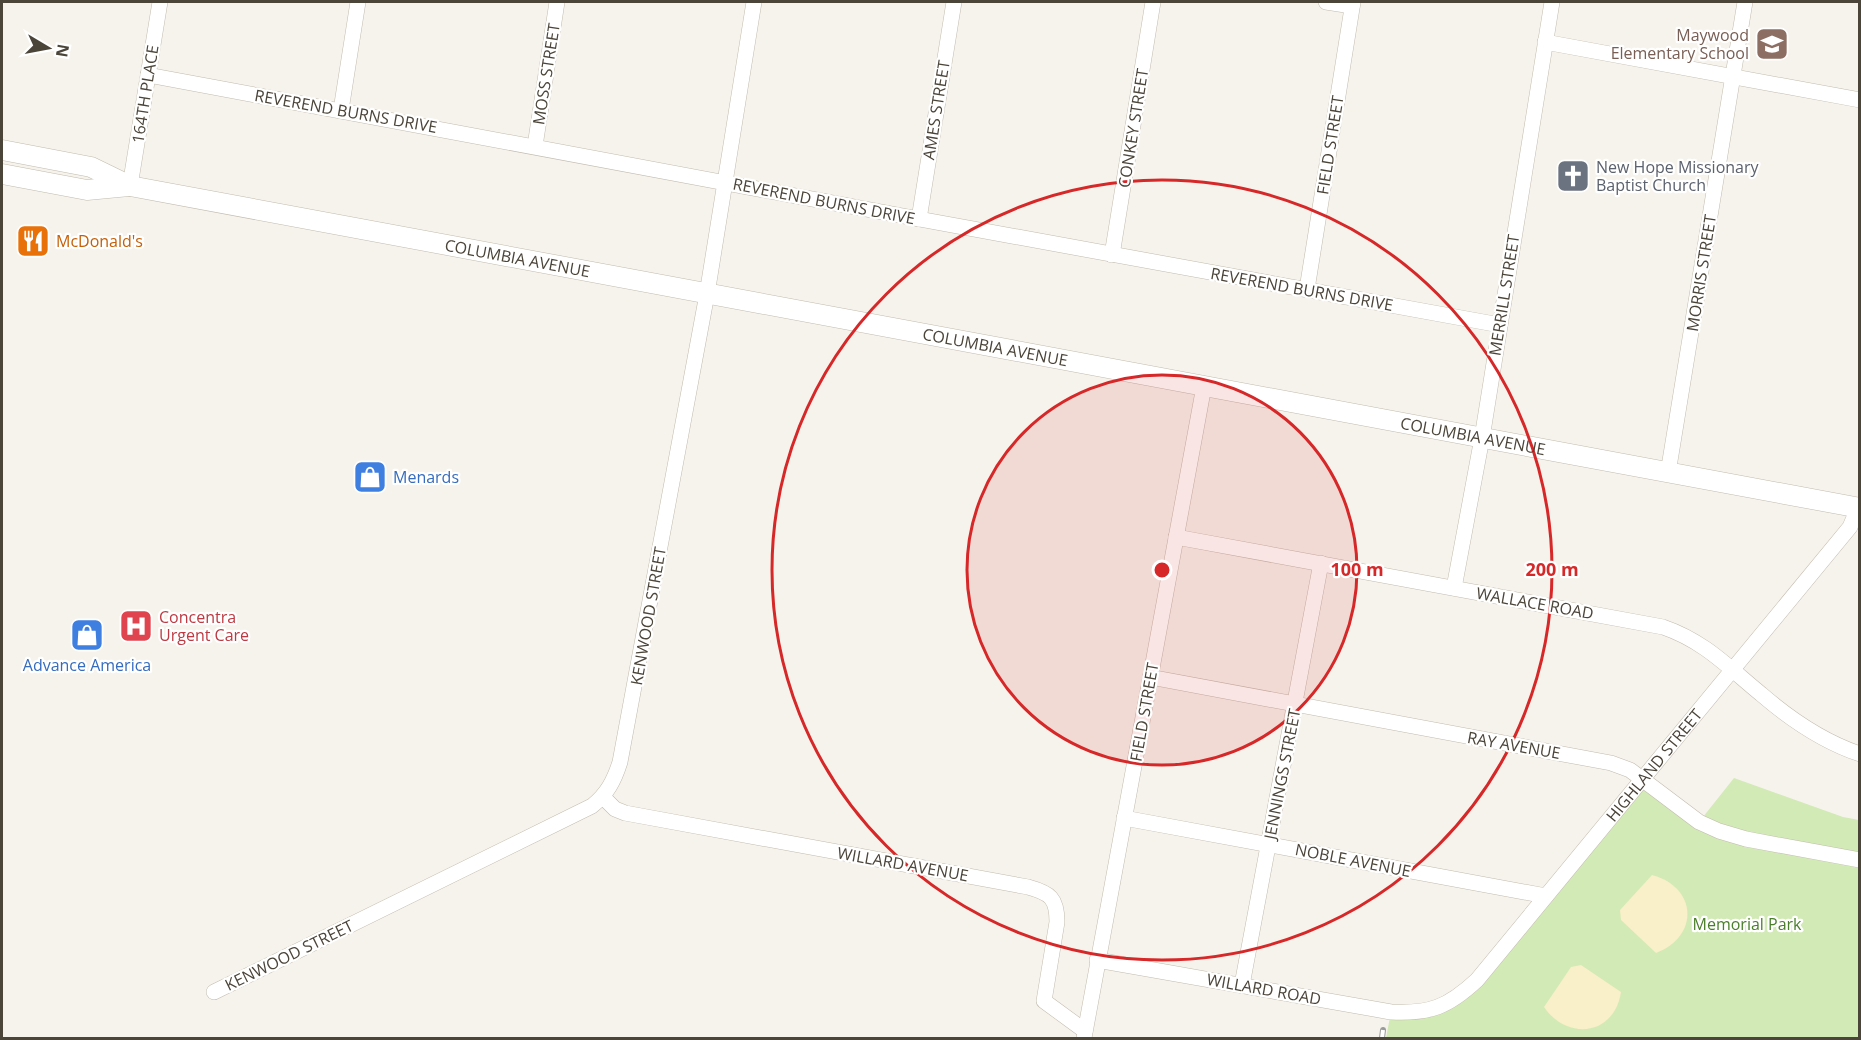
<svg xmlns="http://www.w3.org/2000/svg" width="1861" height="1040" viewBox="0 0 1861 1040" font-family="'Open Sans',sans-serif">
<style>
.green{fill:#d2eab5}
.sand{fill:#f9efc9}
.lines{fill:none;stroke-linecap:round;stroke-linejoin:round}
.minor-casing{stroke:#c2bbae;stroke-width:16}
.tertiary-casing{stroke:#c2bbae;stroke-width:21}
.minor{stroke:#fff;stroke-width:15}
.tertiary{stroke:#fff;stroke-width:20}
.rail-casing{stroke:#9a9a9a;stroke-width:6}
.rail{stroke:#fff;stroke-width:4;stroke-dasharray:11;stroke-linecap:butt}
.ring{fill:none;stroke:#d62828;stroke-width:3}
.labels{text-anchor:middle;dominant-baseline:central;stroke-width:4.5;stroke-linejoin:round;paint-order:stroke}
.education-label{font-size:16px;fill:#785e54;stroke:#fff;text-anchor:end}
.street-label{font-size:16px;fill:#4b4439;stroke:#fff}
.worship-label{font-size:16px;fill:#5b616d;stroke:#fff;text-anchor:start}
.food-label{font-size:16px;fill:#c56008;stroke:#fff;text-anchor:start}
.shop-label{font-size:16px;fill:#366cbe;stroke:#fff;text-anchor:start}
.health-label{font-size:16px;fill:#be3a42;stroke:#fff;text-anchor:start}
.park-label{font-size:16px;fill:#4a7f2a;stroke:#fff}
.centre{fill:#d62828;stroke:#fff;stroke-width:3}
.ring-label{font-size:18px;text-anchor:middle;font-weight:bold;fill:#d62828;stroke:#fff;stroke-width:4.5;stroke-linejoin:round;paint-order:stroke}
</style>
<rect width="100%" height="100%" fill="#f6f3ec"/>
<polygon class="green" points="1734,778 1843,817 1859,820 1859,1038 1386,1038 1391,1012 1447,1004 1642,779 1699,822"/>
<g class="sand">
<path d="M 1652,875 C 1697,887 1700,936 1656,953 L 1621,920 L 1620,910 Z"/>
<path d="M 1581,965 L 1621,992 C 1614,1037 1566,1040 1544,1007 L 1571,967 Z"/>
</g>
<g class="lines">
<g class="minor-casing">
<g id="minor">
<polyline points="1326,2 1352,6"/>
<polyline points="1545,42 1860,100"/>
<polyline points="148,75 919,219 1500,325"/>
<polyline points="341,110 358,2"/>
<polyline points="535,146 557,2"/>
<polyline points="130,186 160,2"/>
<polyline points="919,219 954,2"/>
<polyline points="1112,255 1153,2"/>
<polyline points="1307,289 1353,2"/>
<polyline points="1668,473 1745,2"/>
<path d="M 1176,537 L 1663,627 C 1704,641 1728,667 1761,694 C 1790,719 1824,742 1860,754"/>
<polyline points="1454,588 1482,438 1552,2"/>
<polyline points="1150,677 1611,763 1630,770 1699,822 1719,831 1746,839 1860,860"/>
<path d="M 603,797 L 615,809 L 625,813 L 1028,887 C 1050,893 1057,898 1057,922 L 1044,1001 L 1085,1031"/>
<polyline points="1124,818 1546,896"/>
<path id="s1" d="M 1097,960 L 1391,1012 C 1430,1014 1448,1007 1477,980 L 1850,527 L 1858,508"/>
<polyline points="1242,985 1321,563"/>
<path d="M 214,992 L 592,806 C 607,794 614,781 620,762 L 707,294 L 754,2"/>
<polyline points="1084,1038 1204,386"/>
</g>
</g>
<g class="tertiary-casing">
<g id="tertiary">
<path id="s2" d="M 2,150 L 91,167 L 130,186 L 1860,508"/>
<polyline points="2,174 87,190 129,186"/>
</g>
</g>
<use href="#minor" class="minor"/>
<use href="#tertiary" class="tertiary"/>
<g class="rail-casing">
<polyline id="rail" points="1382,1038 1383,1030"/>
</g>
<use href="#rail" class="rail"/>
</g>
<circle cx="1162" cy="570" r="195" fill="#d62828" fill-opacity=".12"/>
<g class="ring">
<circle cx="1162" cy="570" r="195"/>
<circle cx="1162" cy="570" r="390"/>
</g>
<defs>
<g id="school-square" transform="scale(1.725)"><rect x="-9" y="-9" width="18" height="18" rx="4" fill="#8d6e63" stroke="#fff"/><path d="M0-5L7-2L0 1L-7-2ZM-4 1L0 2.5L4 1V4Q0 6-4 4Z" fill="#fff"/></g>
<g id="church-square" transform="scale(1.725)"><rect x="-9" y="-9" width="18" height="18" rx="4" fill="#6b7280" stroke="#fff"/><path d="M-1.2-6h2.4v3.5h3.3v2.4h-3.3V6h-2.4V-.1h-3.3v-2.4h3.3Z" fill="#fff"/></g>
<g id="restaurant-square" transform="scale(1.725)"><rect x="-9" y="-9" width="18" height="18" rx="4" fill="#e8710a" stroke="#fff"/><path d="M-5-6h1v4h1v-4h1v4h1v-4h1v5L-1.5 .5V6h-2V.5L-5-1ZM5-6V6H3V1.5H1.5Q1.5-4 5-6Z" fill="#fff"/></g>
<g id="shop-square" transform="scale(1.725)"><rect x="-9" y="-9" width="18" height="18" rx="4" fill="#3f7fe0" stroke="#fff"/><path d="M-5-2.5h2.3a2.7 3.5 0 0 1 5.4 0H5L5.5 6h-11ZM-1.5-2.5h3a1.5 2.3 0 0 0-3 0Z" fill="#fff"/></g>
<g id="hospital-square" transform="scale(1.725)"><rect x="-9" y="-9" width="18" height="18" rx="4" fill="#e0444e" stroke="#fff"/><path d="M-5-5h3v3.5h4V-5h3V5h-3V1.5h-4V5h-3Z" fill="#fff"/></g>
</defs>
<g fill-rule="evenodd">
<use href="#school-square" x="1772" y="44"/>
<use href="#church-square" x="1573" y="176"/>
<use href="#restaurant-square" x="33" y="241"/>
<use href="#shop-square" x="370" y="477"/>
<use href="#hospital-square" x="136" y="626"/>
<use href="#shop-square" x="87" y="635"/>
</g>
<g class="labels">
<g class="education-label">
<text x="1749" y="35">Maywood<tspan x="1749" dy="18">Elementary School</tspan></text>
</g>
<g class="street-label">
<text transform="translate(546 74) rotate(-81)">MOSS STREET</text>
<text transform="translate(145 94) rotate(-81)">164TH PLACE</text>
<text transform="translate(936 110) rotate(-81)">AMES STREET</text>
<text transform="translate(346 111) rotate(10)">REVEREND BURNS DRIVE</text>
<text transform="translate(1133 128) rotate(-81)">CONKEY STREET</text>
<text transform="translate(1330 145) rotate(-81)">FIELD STREET</text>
<text transform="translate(824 201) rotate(11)">REVEREND BURNS DRIVE</text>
<text stroke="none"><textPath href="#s2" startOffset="528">COLUMBIA AVENUE</textPath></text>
<text transform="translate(1701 273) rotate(-81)">MORRIS STREET</text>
<text transform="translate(1302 289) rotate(10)">REVEREND BURNS DRIVE</text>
<text transform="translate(1504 295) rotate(-81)">MERRILL STREET</text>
<text stroke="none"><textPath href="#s2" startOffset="1014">COLUMBIA AVENUE</textPath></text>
<text stroke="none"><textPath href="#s2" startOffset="1500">COLUMBIA AVENUE</textPath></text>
<text transform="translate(1535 603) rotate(10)">WALLACE ROAD</text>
<text transform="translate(648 616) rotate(-80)">KENWOOD STREET</text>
<text transform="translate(1144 712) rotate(-80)">FIELD STREET</text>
<text transform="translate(1514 745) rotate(10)">RAY AVENUE</text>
<text stroke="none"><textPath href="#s1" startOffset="672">HIGHLAND STREET</textPath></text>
<text transform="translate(1282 774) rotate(-79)">JENNINGS STREET</text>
<text transform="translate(1353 860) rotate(11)">NOBLE AVENUE</text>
<text transform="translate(903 864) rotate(10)">WILLARD AVENUE</text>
<text transform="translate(289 955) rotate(-26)">KENWOOD STREET</text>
<text transform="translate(1264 989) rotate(10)">WILLARD ROAD</text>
</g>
<g class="worship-label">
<text x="1596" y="167">New Hope Missionary<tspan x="1596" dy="18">Baptist Church</tspan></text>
</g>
<g class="food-label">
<text x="56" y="241">McDonald's</text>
</g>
<g class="shop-label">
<text x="393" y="477">Menards</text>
<text x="87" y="665" text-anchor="middle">Advance America</text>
</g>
<g class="health-label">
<text x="159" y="617">Concentra<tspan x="159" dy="18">Urgent Care</tspan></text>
</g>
<g class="park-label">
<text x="1747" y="924">Memorial Park</text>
</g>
</g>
<circle cx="1162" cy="570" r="9" class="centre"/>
<g class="ring-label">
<text x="1357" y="576">100 m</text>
<text x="1552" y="576">200 m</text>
</g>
<rect width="1861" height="1040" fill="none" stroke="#4b4439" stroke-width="6"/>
<g transform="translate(48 48) rotate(100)" stroke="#ffffff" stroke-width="4.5" paint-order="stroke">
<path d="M0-4.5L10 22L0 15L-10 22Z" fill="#4b4439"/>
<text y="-9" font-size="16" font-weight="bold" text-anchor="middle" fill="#4b4439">N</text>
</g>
</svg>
